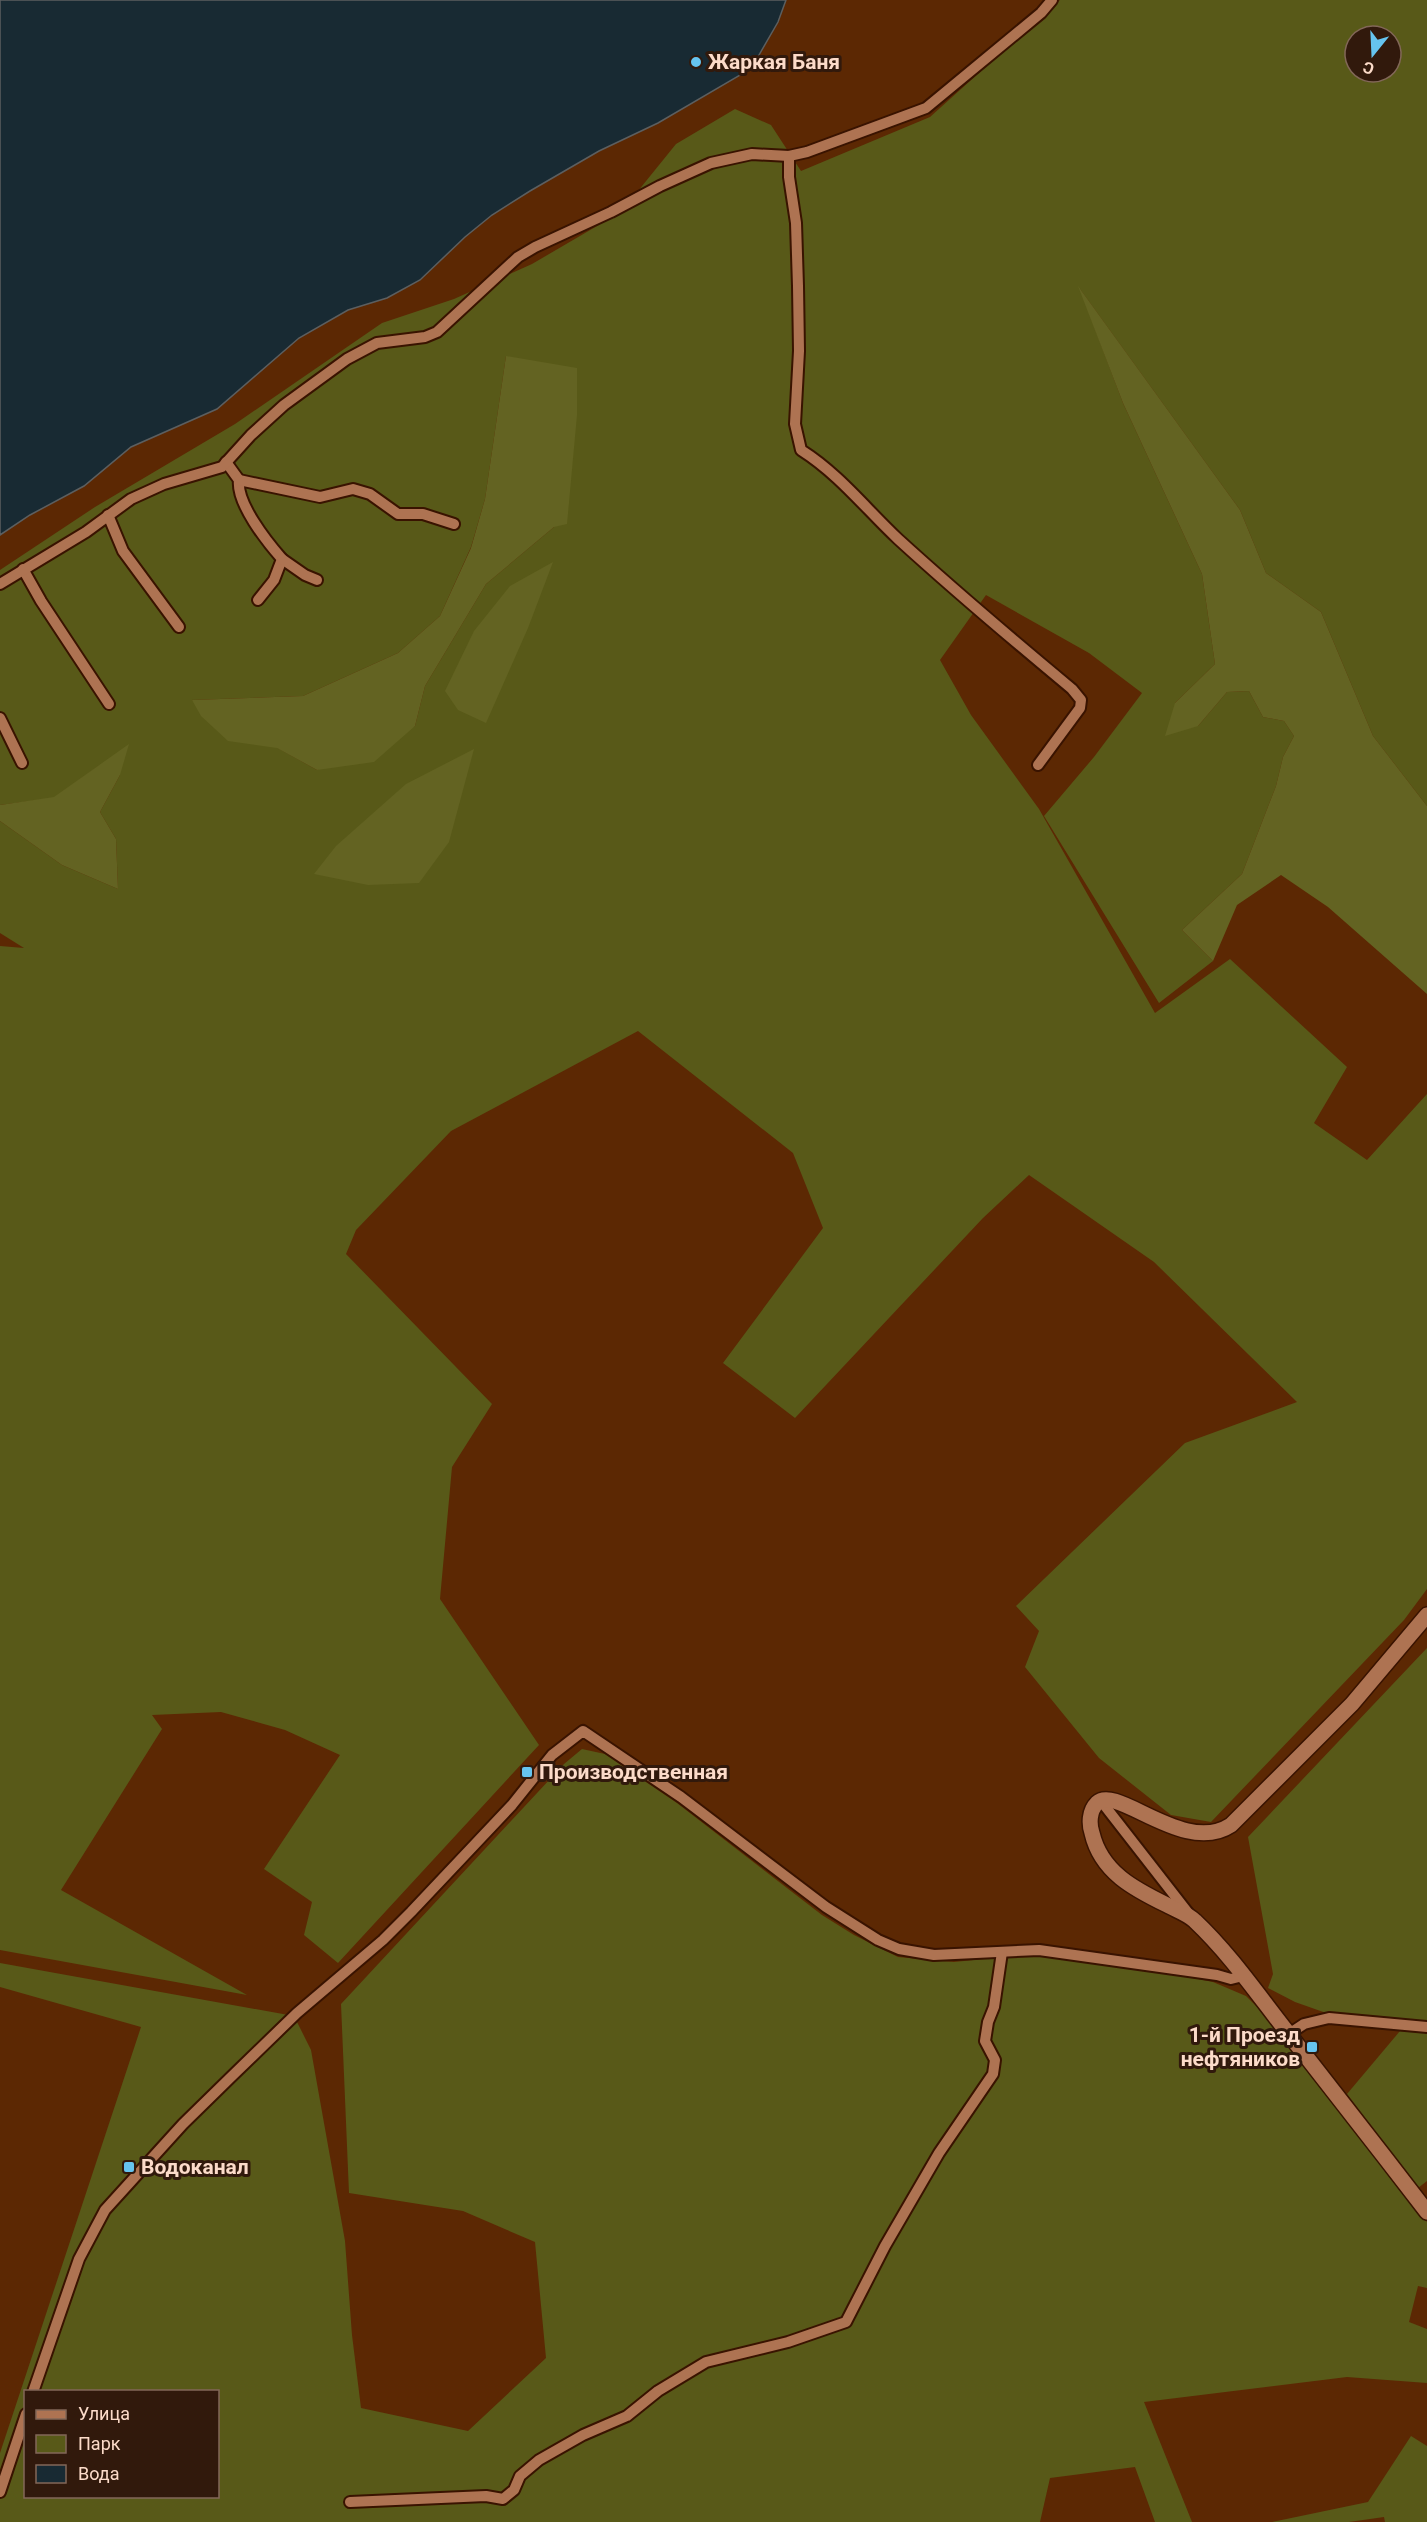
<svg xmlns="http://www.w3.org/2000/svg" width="1427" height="2522" viewBox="0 0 1427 2522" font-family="Roboto,sans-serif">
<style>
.green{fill:#585918;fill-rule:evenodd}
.forest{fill:#636322}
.water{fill:#182a33;stroke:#5c5f60;stroke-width:1.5}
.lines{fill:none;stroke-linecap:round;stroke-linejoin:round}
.street-casing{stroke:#391300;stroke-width:14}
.secondary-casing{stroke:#391300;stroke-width:18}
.street{stroke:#ae7352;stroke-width:10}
.secondary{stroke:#ae7352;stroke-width:15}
.poi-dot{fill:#66c4ef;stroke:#31190c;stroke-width:2}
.labels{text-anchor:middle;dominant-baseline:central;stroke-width:6;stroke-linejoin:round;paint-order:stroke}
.poi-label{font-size:21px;font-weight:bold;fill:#fcdbc9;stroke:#31190c;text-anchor:start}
</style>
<rect width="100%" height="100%" fill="#5c2803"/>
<g class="green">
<path d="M 1060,0 L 1427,0 L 1427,806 L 1373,736 L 1321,612 L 1266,573 L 1240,510 L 1080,289 L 1123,403 L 1202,574 L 1215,664 L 1175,703 L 1198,726 L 1227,692 L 1249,691 L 1263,717 L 1284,721 L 1294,736 L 1283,757 L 1276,786 L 1242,874 L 1182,930 L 1213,961 L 1159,1003 L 1044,816 L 1094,757 L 1142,693 L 1089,653 L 986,595 L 940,660 L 971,715 L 1039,809 L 1155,1013 L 1230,959 L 1347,1067 L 1314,1123 L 1367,1160 L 1427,1094 L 1427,1589 L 1404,1620 L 1211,1822 L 1171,1815 L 1099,1758 L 1025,1667 L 1039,1631 L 1016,1606 L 1185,1443 L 1297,1402 L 1154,1262 L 1029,1175 L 983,1218 L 795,1418 L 723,1363 L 823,1228 L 793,1153 L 638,1031 L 451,1131 L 356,1230 L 346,1254 L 492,1404 L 452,1467 L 440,1599 L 539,1745 L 338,1963 L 304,1935 L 312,1902 L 264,1869 L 340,1755 L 285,1730 L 221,1712 L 152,1715 L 162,1729 L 61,1890 L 247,1995 L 0,1950 L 0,946 L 24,948 L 0,933 L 0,821 L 62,865 L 118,889 L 116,839 L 100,812 L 120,775 L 100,765 L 54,798 L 0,805 L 0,570 L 95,507 L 235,424 L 382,323 L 454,299 L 532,264 L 621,212 L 676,144 L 735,109 L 771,125 L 801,171 L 930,117 ZM 1355,36 L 1391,36 L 1391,72 L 1355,72 ZM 506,356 L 554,527 L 486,584 L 425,686 L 415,726 L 317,770 L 192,700 L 303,696 L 398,653 L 440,616 L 471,547 L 485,499 Z"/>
<polygon points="1427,1648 1427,2024 1329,2014 1295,2002 1268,1988 1273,1974 1248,1837"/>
<path d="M 582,1749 L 605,1754 L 677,1803 L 822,1915 L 854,1935 L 898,1957 L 954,1962 L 1013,1956 L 1038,1956 L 1158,1971 L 1213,1982 L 1246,1996 L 1264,2014 L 1427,2222 L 1427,2288 L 1418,2286 L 1409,2322 L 1427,2329 L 1427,2383 L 1347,2377 L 1144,2402 L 1192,2522 L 1155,2522 L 1135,2467 L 1050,2478 L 1040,2522 L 0,2522 L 0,2453 L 141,2027 L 0,1987 L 0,1963 L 294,2016 L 311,2050 L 345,2241 L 352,2335 L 361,2408 L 468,2431 L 546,2358 L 535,2242 L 463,2211 L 349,2193 L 341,2004 L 564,1764 ZM 26,2392 L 218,2392 L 218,2496 L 26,2496 Z"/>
<polygon points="1400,2031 1427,2033 1427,2181 1418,2188 1347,2094"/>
<polygon points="1411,2436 1427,2446 1427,2522 1385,2522 1384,2517 1349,2522 1272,2522 1368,2502"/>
</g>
<g class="forest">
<polygon points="1078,286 1240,510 1266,573 1321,612 1373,736 1427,806 1427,994 1328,907 1281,875 1237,905 1213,961 1182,930 1242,874 1276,786 1283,757 1294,736 1284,721 1263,717 1249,691 1227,692 1198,726 1165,736 1175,703 1215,664 1202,574 1123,403"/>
<polygon points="506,356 577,368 577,415 567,524 554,527 486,584 425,686 415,726 374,762 317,770 277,748 228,741 201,716 192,700 303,696 398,653 440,616 471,548 485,499"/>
<polygon points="553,562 528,628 486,723 458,710 445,691 474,631 510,586"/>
<polygon points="129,744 120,775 100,812 116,839 118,889 62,865 0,821 0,805 54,797"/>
<polygon points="474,749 449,842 419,883 368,885 314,874 336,846 406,784"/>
</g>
<polygon class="water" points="0,0 786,0 778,22 755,62 742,74 658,123 599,151 530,191 492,215 465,237 420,280 387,298 348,310 299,338 217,409 131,447 84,486 30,515 0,535"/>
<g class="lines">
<g class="street-casing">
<g id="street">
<path d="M 789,156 L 789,177 L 796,223 L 798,286 L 799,351 L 795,424 L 801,450 C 839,474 866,509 898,539 C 955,591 1013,640 1072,689 L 1081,700 L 1080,708 L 1038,765"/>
<path d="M 226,462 L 239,480 C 236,503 267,542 282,559 L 274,580 L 258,600"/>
<polyline points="239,480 320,497 353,489 370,494 398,514 423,514 454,524"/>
<polyline points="108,515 123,551 179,627"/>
<polyline points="282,559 305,575 317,580"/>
<polyline points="23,569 41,601 109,704"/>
<polyline points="0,584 86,532 131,499 164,484 222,467 251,435 284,405 347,359 377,343 425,337 437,332 518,257 535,247 611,212 660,186 711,163 752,154 789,156 807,152 926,108 1041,13 1052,0"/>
<polyline points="0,718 22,763"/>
<polyline points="1101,1801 1189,1914"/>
<polyline points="1289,2034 1304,2024 1329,2018 1427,2027"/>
<polyline points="33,2392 79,2259 105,2210 183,2124 231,2077 297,2013 383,1940 411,1912 512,1805 552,1755 583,1731 681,1797 826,1907 878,1940 899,1949 934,1955 1039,1950 1217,1975 1231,1979 1243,1976"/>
<polyline points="0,2492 26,2414"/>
<polyline points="350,2502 486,2496 503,2499 514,2490 520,2476 539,2460 583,2435 627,2416 658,2391 706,2362 788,2342 846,2322 885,2246 939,2153 993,2074 995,2060 985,2041 988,2022 994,2007 1002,1952"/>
</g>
</g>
<g class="secondary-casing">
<path id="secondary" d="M 1427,1615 L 1352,1704 L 1231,1825 C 1184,1856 1117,1784 1097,1803 C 1089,1811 1089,1824 1092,1833 C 1101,1872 1134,1889 1167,1905 C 1176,1910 1188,1914 1195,1921 C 1230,1954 1258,1995 1288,2033 C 1334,2092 1381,2152 1427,2212"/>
</g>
<use href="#street" class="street"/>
<use href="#secondary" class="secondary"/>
</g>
<g class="poi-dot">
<circle cx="696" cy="62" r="6"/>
<rect x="521" y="1766" width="12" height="12" rx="3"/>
<rect x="1306" y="2041" width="12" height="12" rx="3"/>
<rect x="123" y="2161" width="12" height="12" rx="3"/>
</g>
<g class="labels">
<g class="poi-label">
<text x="708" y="62">Жаркая Баня</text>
<text x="539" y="1772">Производственная</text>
<text x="1300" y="2035" text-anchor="end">1-й Проезд<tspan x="1300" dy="24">нефтяников</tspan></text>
<text x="141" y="2167">Водоканал</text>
</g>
</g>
<rect x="24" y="2390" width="195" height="108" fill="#31190c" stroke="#826758" stroke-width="1.5"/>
<rect x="36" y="2410" width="30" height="9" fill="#ae7352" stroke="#826758" stroke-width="1.5"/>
<text x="78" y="2420" font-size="18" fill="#fcdbc9">Улица</text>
<rect x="36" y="2435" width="30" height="18" fill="#585918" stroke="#826758" stroke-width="1.5"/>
<text x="78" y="2450" font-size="18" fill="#fcdbc9">Парк</text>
<rect x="36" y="2465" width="30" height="18" fill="#182a33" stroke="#826758" stroke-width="1.5"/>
<text x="78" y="2480" font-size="18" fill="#fcdbc9">Вода</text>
<g transform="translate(1373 54) rotate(198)"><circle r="28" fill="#31190c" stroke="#826758" stroke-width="1.5"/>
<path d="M0-4.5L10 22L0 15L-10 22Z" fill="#66c4ef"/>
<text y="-9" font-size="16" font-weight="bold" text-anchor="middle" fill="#fcdbc9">С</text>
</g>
</svg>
